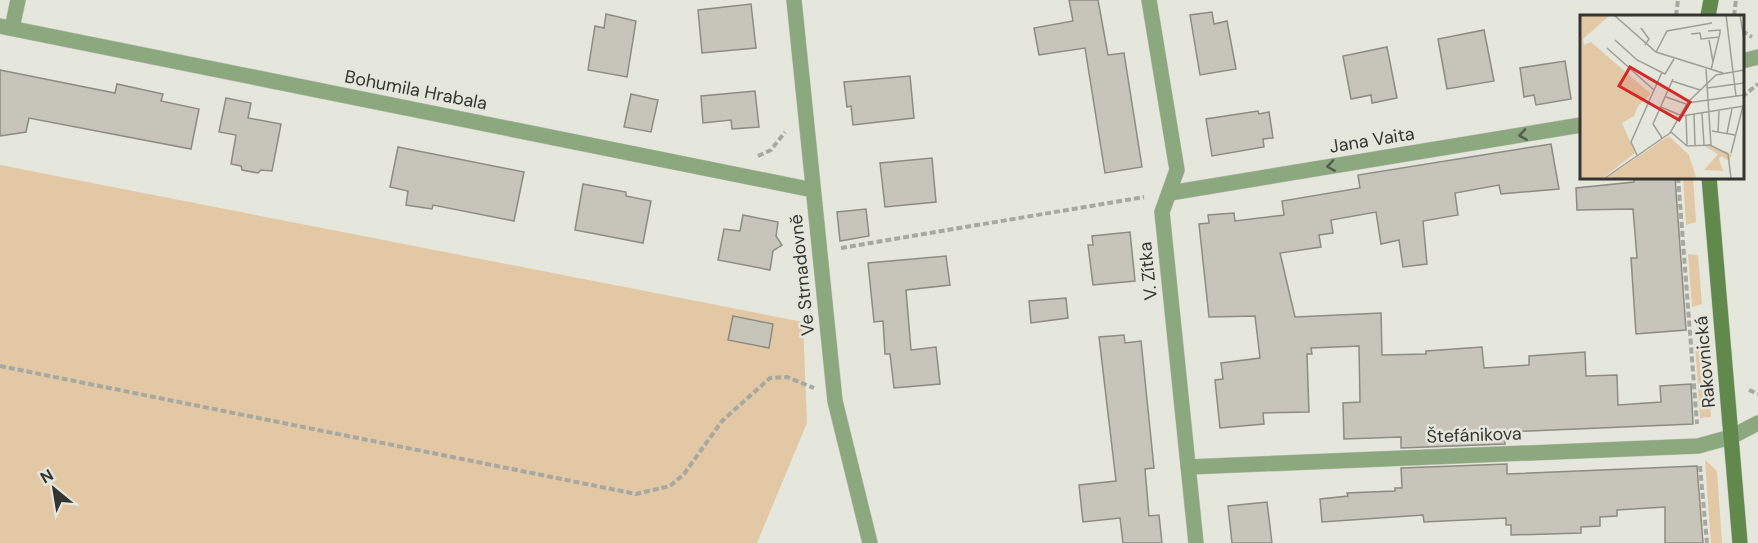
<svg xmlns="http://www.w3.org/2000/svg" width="1758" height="543" viewBox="0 0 1758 543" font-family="'DM Sans',sans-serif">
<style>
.green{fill:#e2c8a5}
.building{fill:#c7c4ba;stroke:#8e8b82;stroke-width:1.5}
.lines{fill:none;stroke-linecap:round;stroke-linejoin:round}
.minor-casing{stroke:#c2c3ba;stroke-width:16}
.secondary-casing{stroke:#c2c3ba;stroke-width:16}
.path{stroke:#a7a9a0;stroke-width:4;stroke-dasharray:6 3;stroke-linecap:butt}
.minor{stroke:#8ca87e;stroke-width:15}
.secondary{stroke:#60894b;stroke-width:15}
.oneway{stroke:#535d4c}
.labels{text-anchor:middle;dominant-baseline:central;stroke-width:5;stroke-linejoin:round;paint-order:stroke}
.street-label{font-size:18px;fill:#343531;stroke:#e5e7dc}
.inset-road{fill:none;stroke:#9ea098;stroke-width:1.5}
.view{fill:#d62828;fill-opacity:0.15;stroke:#d62828;stroke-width:3}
.inset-edge{fill:none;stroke:#343531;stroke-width:3}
</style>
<rect width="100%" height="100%" fill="#e5e7dc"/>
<g class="green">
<polygon points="0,165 803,322 807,423 757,543 0,543"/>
<polygon points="1683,177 1693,177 1696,222 1686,225"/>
<polygon points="1688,254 1698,255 1702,304 1692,307"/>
<polygon points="1695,344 1706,347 1711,417 1700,418"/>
<polygon points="1705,460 1717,471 1722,543 1711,543"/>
</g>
<g class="building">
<polygon points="1069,0 1098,0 1108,55 1124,53 1142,167 1105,173 1085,48 1039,55 1034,28 1073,21"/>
<polygon points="751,4 756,48 702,53 698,10"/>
<polygon points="1212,12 1214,24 1227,21 1236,69 1200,75 1190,15"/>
<polygon points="606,14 636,21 627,77 588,70 595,26 604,28"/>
<polygon points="1484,30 1494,81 1447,89 1438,39"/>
<polygon points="1387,47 1397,98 1372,103 1371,95 1351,99 1343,56"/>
<polygon points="1565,61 1571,99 1536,105 1534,95 1524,97 1520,68"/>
<polygon points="0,70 115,93 117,84 163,94 161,101 199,109 191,149 29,118 26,132 0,136"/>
<polygon points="910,76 914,118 853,125 851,106 847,107 844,82"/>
<polygon points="755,91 759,127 732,129 731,120 703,123 701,96"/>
<polygon points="631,94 658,100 651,132 624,127"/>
<polygon points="226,98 251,103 248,118 281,124 272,171 261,170 258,173 242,170 241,166 231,164 236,135 219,132"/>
<polygon points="1258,111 1259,114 1269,112 1273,138 1263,139 1264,147 1212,156 1206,119"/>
<polygon points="1551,144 1559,189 1501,194 1499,185 1455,193 1458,215 1423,221 1427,264 1403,267 1399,240 1381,244 1376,212 1331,220 1333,233 1319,235 1321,247 1280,253 1295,317 1381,313 1382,355 1426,354 1426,351 1482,347 1484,368 1529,365 1529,356 1585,352 1586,376 1617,375 1618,405 1661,402 1660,386 1691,384 1693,424 1505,432 1505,444 1401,448 1401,437 1344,439 1343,403 1360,402 1359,346 1311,348 1312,354 1307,354 1309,412 1263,413 1264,424 1220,428 1215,380 1223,379 1221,363 1260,358 1255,316 1209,317 1199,224 1209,223 1208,215 1234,213 1235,221 1284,215 1282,201 1360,188 1358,175"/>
<polygon points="398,147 524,172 514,221 433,205 432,209 406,205 408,191 390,187"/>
<polygon points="932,158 936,202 885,207 880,163"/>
<polygon points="1634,177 1675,177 1686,330 1636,334 1631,258 1637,258 1633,209 1577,210 1576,188 1634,182"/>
<polygon points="583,184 626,192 626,196 651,201 643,243 575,230"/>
<polygon points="866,209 869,236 840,241 837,212"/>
<polygon points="743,215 778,222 776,236 782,245 773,251 770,270 718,260 724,229 740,231"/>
<polygon points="1130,232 1135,281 1093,285 1088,245 1093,245 1092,236"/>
<polygon points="946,256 950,285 906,290 911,350 936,347 940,384 894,388 890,354 885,354 883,321 874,322 868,263"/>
<polygon points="1066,298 1068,318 1031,323 1029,301"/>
<polygon points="733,316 773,324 769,348 728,340"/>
<polygon points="1124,335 1125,343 1141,341 1154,468 1145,469 1149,516 1159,515 1162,543 1123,543 1120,518 1083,522 1079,485 1116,481 1099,337"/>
<polygon points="1507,464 1507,474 1697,466 1703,543 1665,543 1665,507 1617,510 1617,516 1600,517 1600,526 1581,527 1581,533 1511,535 1511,525 1506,525 1506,518 1424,522 1423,515 1322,522 1320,499 1348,496 1347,493 1395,491 1395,488 1402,488 1401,468"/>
<polygon points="1267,502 1272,543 1232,543 1228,506"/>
</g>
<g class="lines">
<g class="minor-casing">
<g id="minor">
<polyline points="794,0 835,401 870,543"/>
<polyline points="1149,0 1177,170 1162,212 1196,543"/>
<polyline points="0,26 813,190"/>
<polyline points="12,28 18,0"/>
<polyline points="1742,61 1758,57"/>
<polyline points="1170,193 1581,125"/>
<polyline points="1188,467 1698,446 1731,437 1758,423"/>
</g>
</g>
<g class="secondary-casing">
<g id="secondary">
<polyline points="1708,16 1711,0"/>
<polyline points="1709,177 1740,543"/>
</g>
</g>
<g class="path">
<polyline points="1676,16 1678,0"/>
<polyline points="1734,16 1736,0"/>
<polyline points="1742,31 1752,37"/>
<polyline points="1742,97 1758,84"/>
<polyline points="758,156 771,150 785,132"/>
<polyline points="1678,177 1697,424"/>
<polyline points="841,248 1144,197"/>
<polyline points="0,366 636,494 670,486 684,474 722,421 770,378 787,377 814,388"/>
<polyline points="1749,390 1758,394"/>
<polyline points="1700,466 1707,543"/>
</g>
<use href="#minor" class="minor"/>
<use href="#secondary" class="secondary"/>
</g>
<defs><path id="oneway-chevron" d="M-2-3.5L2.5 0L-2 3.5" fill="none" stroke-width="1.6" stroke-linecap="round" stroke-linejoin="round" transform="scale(1.5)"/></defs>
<g class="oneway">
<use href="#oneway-chevron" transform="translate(1523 135) rotate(171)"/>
<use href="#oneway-chevron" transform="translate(1331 166) rotate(171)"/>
</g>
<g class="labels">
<g class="street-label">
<text transform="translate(416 90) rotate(11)">Bohumila Hrabala</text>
<text transform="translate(1372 140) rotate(-9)">Jana Vaita</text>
<text transform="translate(1148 271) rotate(-96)">V. Zítka</text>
<text transform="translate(802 275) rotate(-96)">Ve Strnadovně</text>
<text transform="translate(1705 362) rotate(-95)">Rakovnická</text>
<text transform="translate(1474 435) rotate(-2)">Štefánikova</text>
</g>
</g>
<g transform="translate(1580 15)">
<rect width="164" height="164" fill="#e5e7dc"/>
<path d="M 0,0 L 30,0 L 3,24 L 4,30 L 11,27 L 71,79 L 58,91 L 54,101 L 42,108 L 55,138 L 23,163 L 0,163 ZM 89,121 L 109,140 L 116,163 L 26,163 ZM 129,130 L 152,139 L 149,146 L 141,141 L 139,144 L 143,156 L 124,155 L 138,139 L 124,131 Z" fill="#e2c8a5"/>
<path class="inset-road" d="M 34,0 L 76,37 L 143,58M 146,0 L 156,81M 160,0 L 164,25M 61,13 L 69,24 L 65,30M 128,16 L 140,15 L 140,18 L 131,55M 111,19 L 120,18 L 121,24 L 139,22M 35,25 L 57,45 L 85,59 L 94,44M 129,25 L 133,47M 27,33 L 74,75M 76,37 L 87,16 L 132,8M 126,54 L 131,130M 92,66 L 120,75M 127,73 L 164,68M 86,82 L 106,89M 107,88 L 164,80M 81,92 L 102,101 L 164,91M 122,98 L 124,130M 114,99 L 115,131M 106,101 L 107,130M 132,116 L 155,120M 91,117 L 107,131 L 130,130 L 148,139M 138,117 L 139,96M 147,118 L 152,94M 82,123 L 73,109 L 93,64M 151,138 L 163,91M 148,139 L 151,163M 57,140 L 51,127 L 82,57M 25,163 L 90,118 L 108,87 L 136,60 L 164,55"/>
<path class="view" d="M 50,52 L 110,87 L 99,105 L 39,71 Z"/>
<rect width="164" height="164" class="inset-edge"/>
</g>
<g transform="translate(54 489) rotate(330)" stroke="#e5e7dc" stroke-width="4.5" paint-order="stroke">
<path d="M0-4.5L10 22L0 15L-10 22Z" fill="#343531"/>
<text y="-9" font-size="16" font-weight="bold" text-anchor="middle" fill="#343531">N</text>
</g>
</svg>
